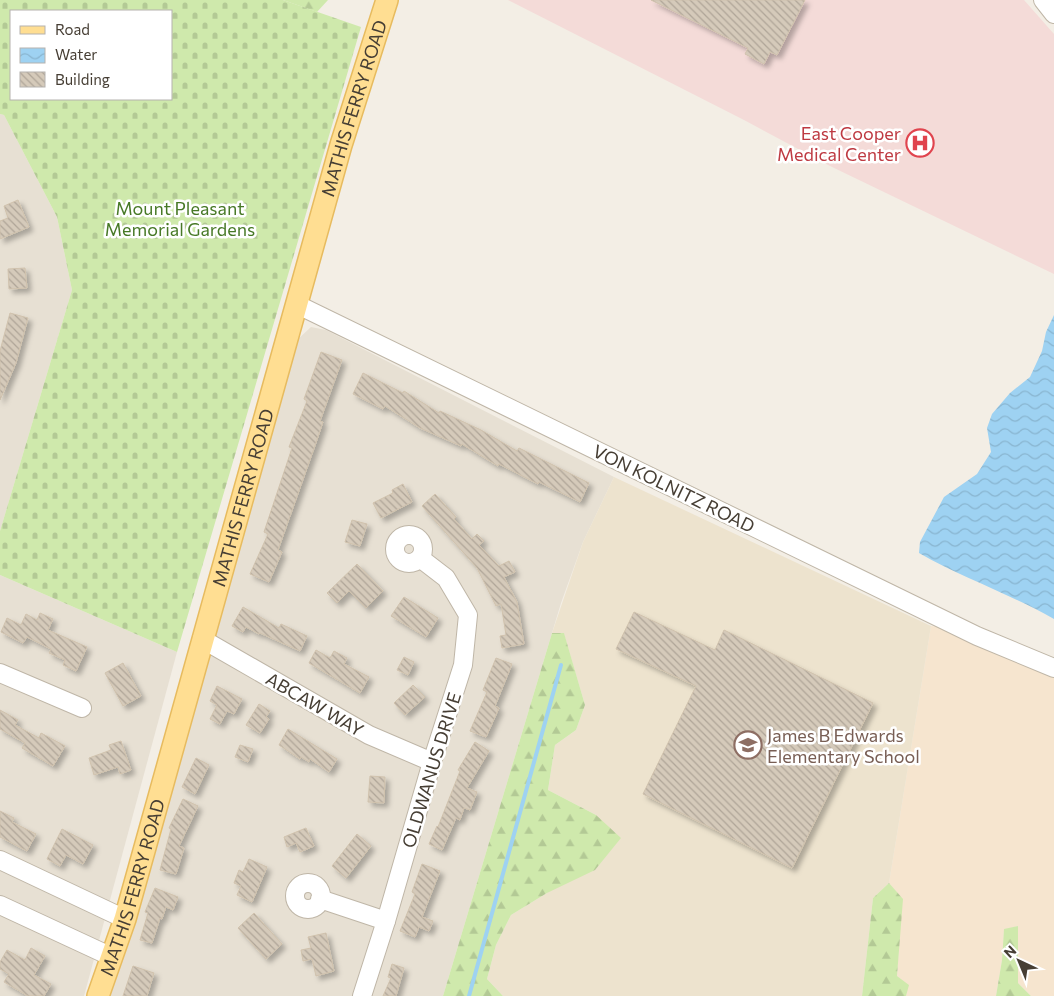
<svg xmlns="http://www.w3.org/2000/svg" width="1054" height="996" viewBox="0 0 1054 996" font-family="Commissioner,sans-serif">
<style>
.residential{fill:#e7e0d3}
.commercial{fill:#f6e5cf}
.education{fill:#ede3ce}
.medical{fill:#f4dbd8}
.forest{fill:url(#forest-firs)}
.cemetery{fill:url(#cemetery-stones);fill-rule:evenodd}
.water{fill:url(#water-waves)}
.lines{fill:none;stroke-linecap:round;stroke-linejoin:round}
.stream{stroke:#9ed2f2;stroke-width:4}
.building{fill:url(#building-back-hatch);stroke:#d0c2ad;filter:url(#shadow)}
.minor-casing{stroke:#bfb6a7;stroke-width:20}
.major-casing{stroke:#e7bb5f;stroke-width:24}
.minor{stroke:#fff;stroke-width:18}
.major{stroke:#ffde92;stroke-width:21}
.labels{text-anchor:middle;dominant-baseline:central;stroke-width:5;stroke-linejoin:round;paint-order:stroke}
.street-label{font-size:18px;fill:#463e34;stroke:#fff}
.health-label{font-size:18px;fill:#be3a42;stroke:#fff;text-anchor:end}
.park-label{font-size:18px;fill:#477926;stroke:#fff}
.education-label{font-size:18px;fill:#785e54;stroke:#fff;text-anchor:start}
</style>
<defs>
<pattern id="forest-firs" width="22" height="20" patternUnits="userSpaceOnUse" patternTransform="scale(1.25)"><rect width="22" height="20" fill="#cfe9ac"/><path d="M5 1l3.5 6h-7zM16 11l3.5 6h-7z" fill="#b3c995"/></pattern>
<pattern id="cemetery-stones" width="16" height="16" patternUnits="userSpaceOnUse" patternTransform="scale(1.25)"><rect width="16" height="16" fill="#cfe9ac"/><path d="M2 7V4a2 2 0 0 1 4 0v3zM10 15v-3a2 2 0 0 1 4 0v3z" fill="#b3c995"/></pattern>
<pattern id="water-waves" width="16" height="10" patternUnits="userSpaceOnUse" patternTransform="scale(1.25)"><rect width="16" height="10" fill="#9ed2f2"/><path d="M0 5q4-4 8 0t8 0" fill="none" stroke="#89b5d0"/></pattern>
<pattern id="building-back-hatch" width="6" height="6" patternUnits="userSpaceOnUse" patternTransform="scale(1.25)"><rect width="6" height="6" fill="#d5caba"/><path d="M-1 5l2 2M0 0l6 6M5-1l2 2" fill="none" stroke="#afa598"/></pattern>
<filter id="shadow"><feDropShadow dx="4" dy="4" stdDeviation="2.5" flood-color="#0004"/></filter>
</defs>
<rect width="100%" height="100%" fill="#f3eee5"/>
<g class="residential">
<polygon points="0,114 4,115 57,217 72,290 0,531"/>
<polygon points="311,327 326,330 614,477 583,542 561,603 443,996 109,996 289,362 296,341"/>
<polygon points="0,575 177,652 84,996 0,996"/>
</g>
<polygon class="commercial" points="931,626 942,627 1054,674 1054,996 1031,996 1018,983 1018,926 1004,930 1002,960 996,996 906,996 908,985 897,976 902,899 889,883"/>
<polygon class="education" points="614,477 931,626 889,883 873,898 862,996 503,996 487,979 496,945 511,915 547,893 596,815 548,790 555,745 576,730 585,705 564,634 552,633 583,542"/>
<polygon class="medical" points="508,0 1024,0 1054,34 1054,274 830,166 744,120"/>
<g class="forest">
<polygon points="283,0 328,0 317,12"/>
<polygon points="552,633 564,633 585,705 576,730 555,745 548,790 596,815 621,838 595,870 547,893 511,915 496,945 487,979 503,996 443,996"/>
<polygon points="889,883 903,899 897,976 909,985 906,996 862,996 873,898"/>
<polygon points="1018,926 1018,983 1031,996 996,996 1002,960 1004,929"/>
</g>
<path class="cemetery" d="M 0,0 L 283,0 L 361,27 L 177,652 L 0,575 L 0,531 L 72,290 L 57,217 L 4,115 L 0,114 ZM 11,11 L 171,11 L 171,99 L 11,99 Z"/>
<path class="water" d="M 1054,315 L 1054,619 C 1010,594 963,578 919,553 L 920,542 L 944,497 L 977,474 L 991,452 L 987,428 L 992,414 L 1010,393 L 1030,377 L 1042,351 L 1046,332 Z"/>
<g class="lines">
<polyline class="stream" points="469,996 561,665"/>
</g>
<g class="building">
<polygon points="651,0 805,0 777,55 770,52 764,64 745,54 748,48"/>
<polygon points="18,200 29,227 0,239 0,221 8,218 4,206"/>
<polygon points="25,268 27,288 9,289 8,269"/>
<polygon points="10,313 28,318 16,363 0,400 0,351"/>
<polygon points="321,352 342,360 320,421 323,422 318,437 278,550 282,552 269,582 250,574 268,534 264,532 292,448 289,447 307,401 304,399"/>
<polygon points="363,373 403,393 404,391 439,413 440,411 481,430 517,451 519,448 589,483 580,502 539,482 538,484 499,464 498,466 462,444 461,446 420,428 385,406 383,409 353,394"/>
<polygon points="403,484 412,502 381,518 373,503 393,493 392,490"/>
<polygon points="435,494 456,517 454,519 472,539 477,534 484,541 479,545 499,566 509,561 515,572 504,577 517,602 524,644 502,648 500,636 506,635 501,604 496,606 477,568 422,506"/>
<polygon points="352,520 367,524 360,546 345,542"/>
<polygon points="357,564 383,591 366,608 349,591 337,603 327,593"/>
<polygon points="404,597 438,618 426,637 391,616"/>
<polygon points="243,607 279,628 281,624 307,636 300,651 260,633 259,634 246,627 243,632 232,626"/>
<polygon points="634,612 715,650 724,630 873,703 792,868 643,794 696,686 616,649"/>
<polygon points="40,613 53,619 48,630 87,647 76,671 63,665 65,660 49,653 51,649 27,637 23,643 1,632 7,618 21,625 26,614 37,620"/>
<polygon points="316,650 330,658 334,651 347,658 344,664 369,677 360,693 309,663"/>
<polygon points="404,657 414,662 408,675 397,670"/>
<polygon points="496,658 512,664 495,706 499,708 486,737 470,731 487,692 483,690"/>
<polygon points="123,663 141,696 123,706 105,673"/>
<polygon points="413,685 425,697 405,715 394,703"/>
<polygon points="217,686 242,699 234,714 227,711 220,724 210,719 217,705 210,701"/>
<polygon points="259,704 270,711 266,717 269,719 260,733 246,725"/>
<polygon points="0,710 18,720 15,725 39,738 41,733 65,746 53,766 22,748 25,743 0,729"/>
<polygon points="288,729 337,759 329,772 310,759 309,762 301,757 300,759 279,745"/>
<polygon points="121,741 131,770 120,774 118,767 94,775 89,758 111,750 109,745"/>
<polygon points="475,742 489,751 467,788 477,792 470,810 464,808 460,820 456,818 442,850 429,844 437,826 438,827 460,771 458,770"/>
<polygon points="240,745 253,749 248,762 235,757"/>
<polygon points="196,758 209,765 195,794 182,787"/>
<polygon points="370,776 385,777 384,803 368,802"/>
<polygon points="183,799 198,806 179,846 184,848 176,874 160,870 171,829 169,828"/>
<polygon points="0,811 14,818 12,822 36,834 27,851 0,837"/>
<polygon points="306,828 314,846 300,852 296,843 287,847 284,837"/>
<polygon points="62,829 93,845 83,864 66,855 60,866 47,859"/>
<polygon points="357,834 371,846 346,878 332,866"/>
<polygon points="249,859 267,867 252,902 237,895 241,886 234,883 239,870 243,872"/>
<polygon points="422,864 440,871 422,917 433,921 429,931 419,927 415,937 400,931 415,894 412,892"/>
<polygon points="155,888 178,897 173,910 166,907 162,919 160,918 152,943 140,940 148,913 145,912"/>
<polygon points="254,913 282,944 266,959 238,928"/>
<polygon points="326,933 334,971 316,976 312,959 303,961 301,950 311,948 308,937"/>
<polygon points="31,948 45,956 34,975 51,984 44,996 28,996 4,982 9,974 0,969 0,962 7,950 25,960"/>
<polygon points="392,964 404,968 396,996 383,996 391,978 388,977"/>
<polygon points="133,966 154,973 147,996 123,996"/>
</g>
<g class="lines">
<g class="minor-casing">
<g id="minor">
<polyline points="1043,0 1054,14"/>
<polyline points="296,304 977,636 1054,668"/>
<circle cx="409" cy="549" r="14"/>
<polyline points="202,639 369,735 432,762"/>
<polyline points="0,673 82,708"/>
<polyline points="0,860 125,919"/>
<circle cx="308" cy="896" r="13"/>
<polyline points="320,899 386,921"/>
<polyline points="0,905 112,957"/>
<polyline points="362,996 386,921 432,762 463,665 468,615 446,578 420,558"/>
</g>
</g>
<g class="major-casing">
<g id="major">
<path id="s1" d="M 98,996 L 125,919 L 341,145 L 387,0"/>
</g>
</g>
<use href="#minor" class="minor"/>
<use href="#major" class="major"/>
</g>
<defs>
<g id="hospital-ring" transform="scale(1.4375)"><circle r="9.5" fill="#fff" stroke="#e0444e" stroke-width="1.5"/><path d="M-5-5h3v3.5h4V-5h3V5h-3V1.5h-4V5h-3Z" fill="#e0444e"/></g>
<g id="school-ring" transform="scale(1.4375)"><circle r="9.5" fill="#fff" stroke="#8d6e63" stroke-width="1.5"/><path d="M0-5L7-2L0 1L-7-2ZM-4 1L0 2.5L4 1V4Q0 6-4 4Z" fill="#8d6e63"/></g>
</defs>
<g fill-rule="evenodd">
<use href="#hospital-ring" x="920" y="143"/>
<use href="#school-ring" x="748" y="745"/>
</g>
<g class="labels">
<g class="street-label">
<text stroke="none"><textPath href="#s1" startOffset="924">MATHIS FERRY ROAD</textPath></text>
<text transform="translate(674 488) rotate(26)">VON KOLNITZ ROAD</text>
<text stroke="none"><textPath href="#s1" startOffset="519">MATHIS FERRY ROAD</textPath></text>
<text transform="translate(315 704) rotate(30)">ABCAW WAY</text>
<text transform="translate(431 770) rotate(-73)">OLDWANUS DRIVE</text>
<text stroke="none"><textPath href="#s1" startOffset="114">MATHIS FERRY ROAD</textPath></text>
</g>
<g class="health-label">
<text x="901" y="133">East Cooper<tspan x="901" dy="21">Medical Center</tspan></text>
</g>
<g class="park-label">
<text x="180" y="208">Mount Pleasant<tspan x="180" dy="21">Memorial Gardens</tspan></text>
</g>
<g class="education-label">
<text x="767" y="735">James B Edwards<tspan x="767" dy="21">Elementary School</tspan></text>
</g>
</g>
<rect x="10" y="10" width="162" height="90" fill="#ffffff" stroke="#b5b2ae"/>
<rect x="20" y="26" width="25" height="8" fill="#ffde92" stroke="#b5b2ae"/>
<text x="55" y="35" font-size="15" fill="#463e34">Road</text>
<rect x="20" y="48" width="25" height="15" fill="url(#water-waves)" stroke="#b5b2ae"/>
<text x="55" y="60" font-size="15" fill="#463e34">Water</text>
<rect x="20" y="72" width="25" height="15" fill="url(#building-back-hatch)" stroke="#b5b2ae"/>
<text x="55" y="85" font-size="15" fill="#463e34">Building</text>
<g transform="translate(1019 961) rotate(316)" stroke="#ffffff" stroke-width="4" paint-order="stroke">
<path d="M0-4L9 19L0 12L-9 19Z" fill="#463e34"/>
<text y="-8" font-size="14" font-weight="bold" text-anchor="middle" fill="#463e34">N</text>
</g>
</svg>
